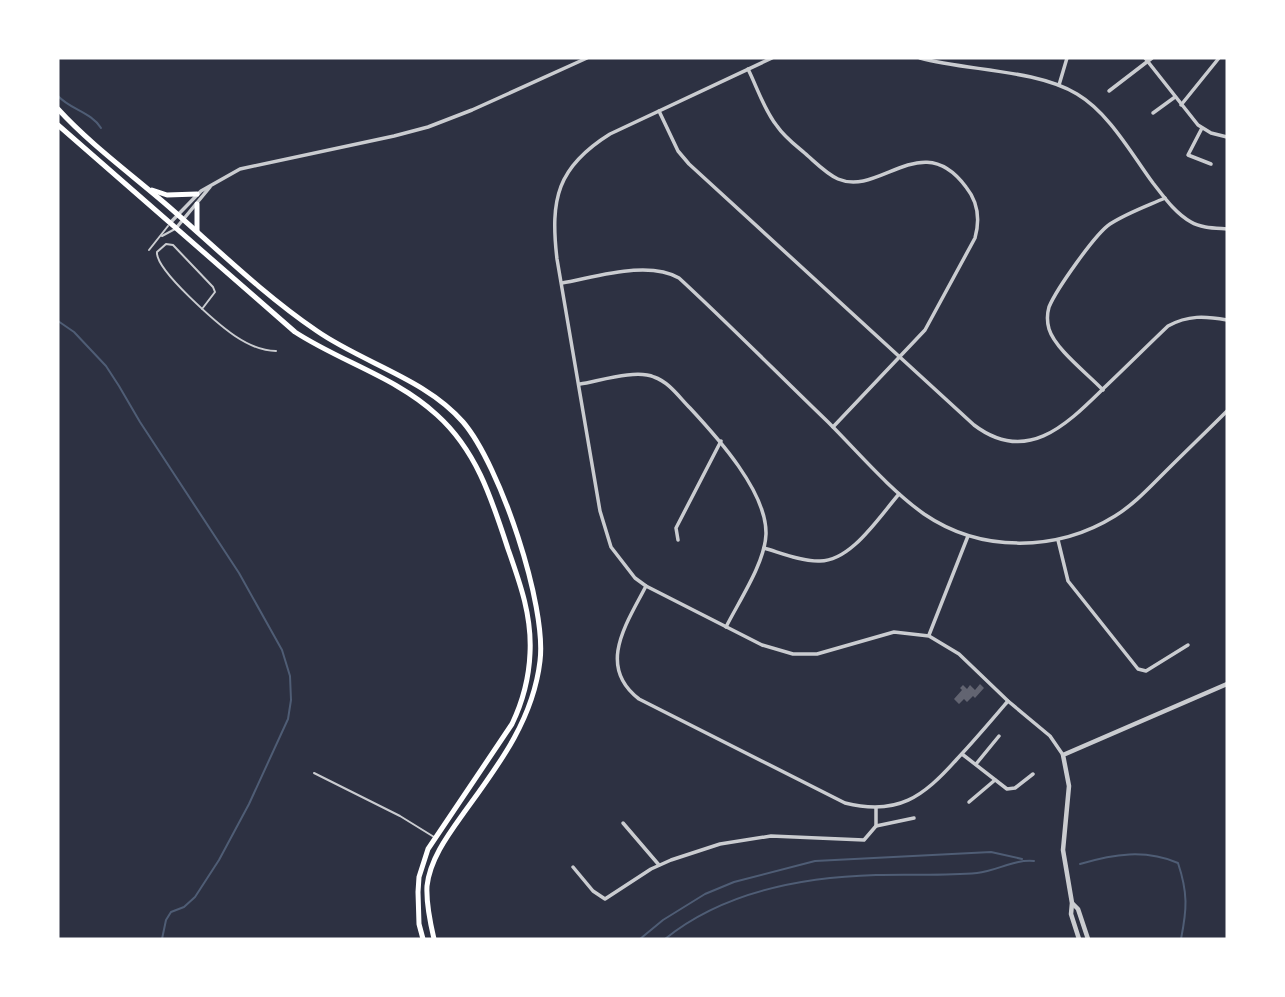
<svg xmlns="http://www.w3.org/2000/svg" width="1285" height="997" viewBox="0 0 1285 997" font-family="Jost,sans-serif">
<style>
.lines{fill:none;stroke-linecap:round;stroke-linejoin:round}
.stream{stroke:#4f5d75;stroke-width:2}
.building{fill:#626471}
.service{stroke:#caccd0;stroke-width:2}
.minor{stroke:#caccd0;stroke-width:3.5}
.tertiary{stroke:#caccd0;stroke-width:4.5}
.secondary{stroke:#fff;stroke-width:5}
</style>
<rect width="100%" height="100%" fill="#2d3142"/>
<g class="lines">
<g class="stream">
<path d="M 58,96 C 71,110 91,112 101,128"/>
<polyline points="58,321 74,332 106,366 119,386 140,422 239,573 282,650 290,676 291,700 288,719 249,804 219,860 195,897 184,907 171,912 166,920 162,939"/>
<path d="M 1080,864 C 1114,854 1145,849 1178,863 C 1188,893 1187,909 1181,939"/>
<polyline points="640,939 663,920 705,894 734,882 815,861 991,852 1022,859"/>
<path d="M 665,939 C 723,892 803,877 876,875 C 910,874 943,876 977,873 C 997,871 1014,859 1034,861"/>
</g>
</g>
<polygon class="building" points="980,684 984,688 975,698 973,696 967,702 964,699 959,704 954,699 962,690 960,688 963,685 967,689 970,685 975,690"/>
<g class="lines">
<g class="service">
<polyline points="162,236 175,229"/>
<polyline points="149,250 168,226"/>
<path d="M 202,309 L 215,292 L 213,287 L 173,245 L 166,244 L 157,252 C 155,270 219,325 235,336 C 247,344 261,351 276,351"/>
<polyline points="314,773 400,816 434,837"/>
</g>
<g class="minor">
<path d="M 772,58 L 610,134 C 557,167 550,199 557,259 L 600,511 L 611,547 L 635,578 L 646,586 L 762,645 L 793,654 L 817,654 L 894,632 L 929,636 L 959,654 L 1008,701 L 1050,736 L 1063,755"/>
<path d="M 920,58 C 967,71 1035,69 1077,94 C 1109,113 1131,153 1153,183 C 1164,197 1175,213 1191,222 C 1201,228 1215,228 1227,229"/>
<polyline points="1145,58 1198,125 1211,133 1227,137"/>
<path d="M 748,69 C 757,87 764,110 777,126 C 785,138 798,147 808,156 C 817,164 827,174 838,179 C 880,197 922,127 966,187 C 978,202 980,220 975,238 L 925,330 L 833,427"/>
<polyline points="1059,85 1067,58"/>
<polyline points="1109,91 1152,58"/>
<polyline points="1181,105 1219,58"/>
<path d="M 659,111 L 678,151 L 689,164 L 974,425 C 1028,466 1068,423 1106,386 C 1127,366 1147,346 1168,326 C 1188,315 1205,316 1227,320"/>
<polyline points="1153,113 1175,97"/>
<polyline points="1202,128 1188,155 1211,164"/>
<polyline points="170,223 201,191 240,169 394,136 428,127 472,110 587,58"/>
<polyline points="177,227 210,187"/>
<path d="M 562,283 C 596,277 648,260 679,278 C 730,325 778,374 828,422 C 859,453 888,488 924,514 C 981,553 1057,552 1115,516 C 1133,505 1148,489 1163,474 C 1184,453 1206,432 1227,411"/>
<path d="M 580,384 C 599,381 636,369 654,377 C 669,382 679,397 690,408 C 717,437 767,492 766,534 C 765,563 739,601 726,627"/>
<path d="M 1103,390 C 1088,374 1055,349 1049,329 C 1047,322 1047,314 1049,307 C 1056,290 1095,234 1110,224 C 1127,213 1147,206 1165,198"/>
<polyline points="678,540 676,528 721,441"/>
<polyline points="1058,540 1068,581 1138,669 1146,671 1188,645"/>
<path d="M 764,548 C 781,553 800,561 818,561 C 850,563 879,517 899,494"/>
<path d="M 646,586 C 627,623 596,666 639,699 L 845,803 C 898,816 923,797 957,759 C 975,740 991,721 1008,701"/>
<polyline points="929,635 968,536"/>
<polyline points="962,754 1007,789 1015,788 1033,774"/>
<polyline points="976,764 999,736"/>
<polyline points="969,802 995,780"/>
<polyline points="623,823 659,865"/>
<polyline points="876,826 914,818"/>
<polyline points="573,867 593,891 605,899 651,869 671,860 720,844 771,836 864,840 876,826 876,808"/>
</g>
<g class="tertiary">
<polyline points="1073,904 1078,909 1088,939"/>
<polyline points="1079,939 1071,914 1072,903 1063,850 1069,786 1063,755 1227,684"/>
</g>
<g class="secondary">
<path d="M 58,109 C 91,145 131,174 168,206 C 216,248 264,295 317,331 C 363,363 426,379 463,422 C 500,465 547,606 540,661 C 533,721 497,767 463,814 C 448,835 430,859 427,886 C 426,904 430,922 434,939"/>
<path d="M 58,125 L 295,332 C 341,362 396,377 437,415 C 477,451 492,500 508,549 C 520,583 532,616 530,653 C 529,678 523,701 512,724 L 428,849 L 419,877 L 418,892 L 419,924 L 423,939"/>
<polyline points="152,190 167,195 197,194"/>
<polyline points="197,204 197,231"/>
</g>
</g>
<rect width="1285" height="997" fill="none" stroke="#ffffff" stroke-width="119"/>
</svg>
